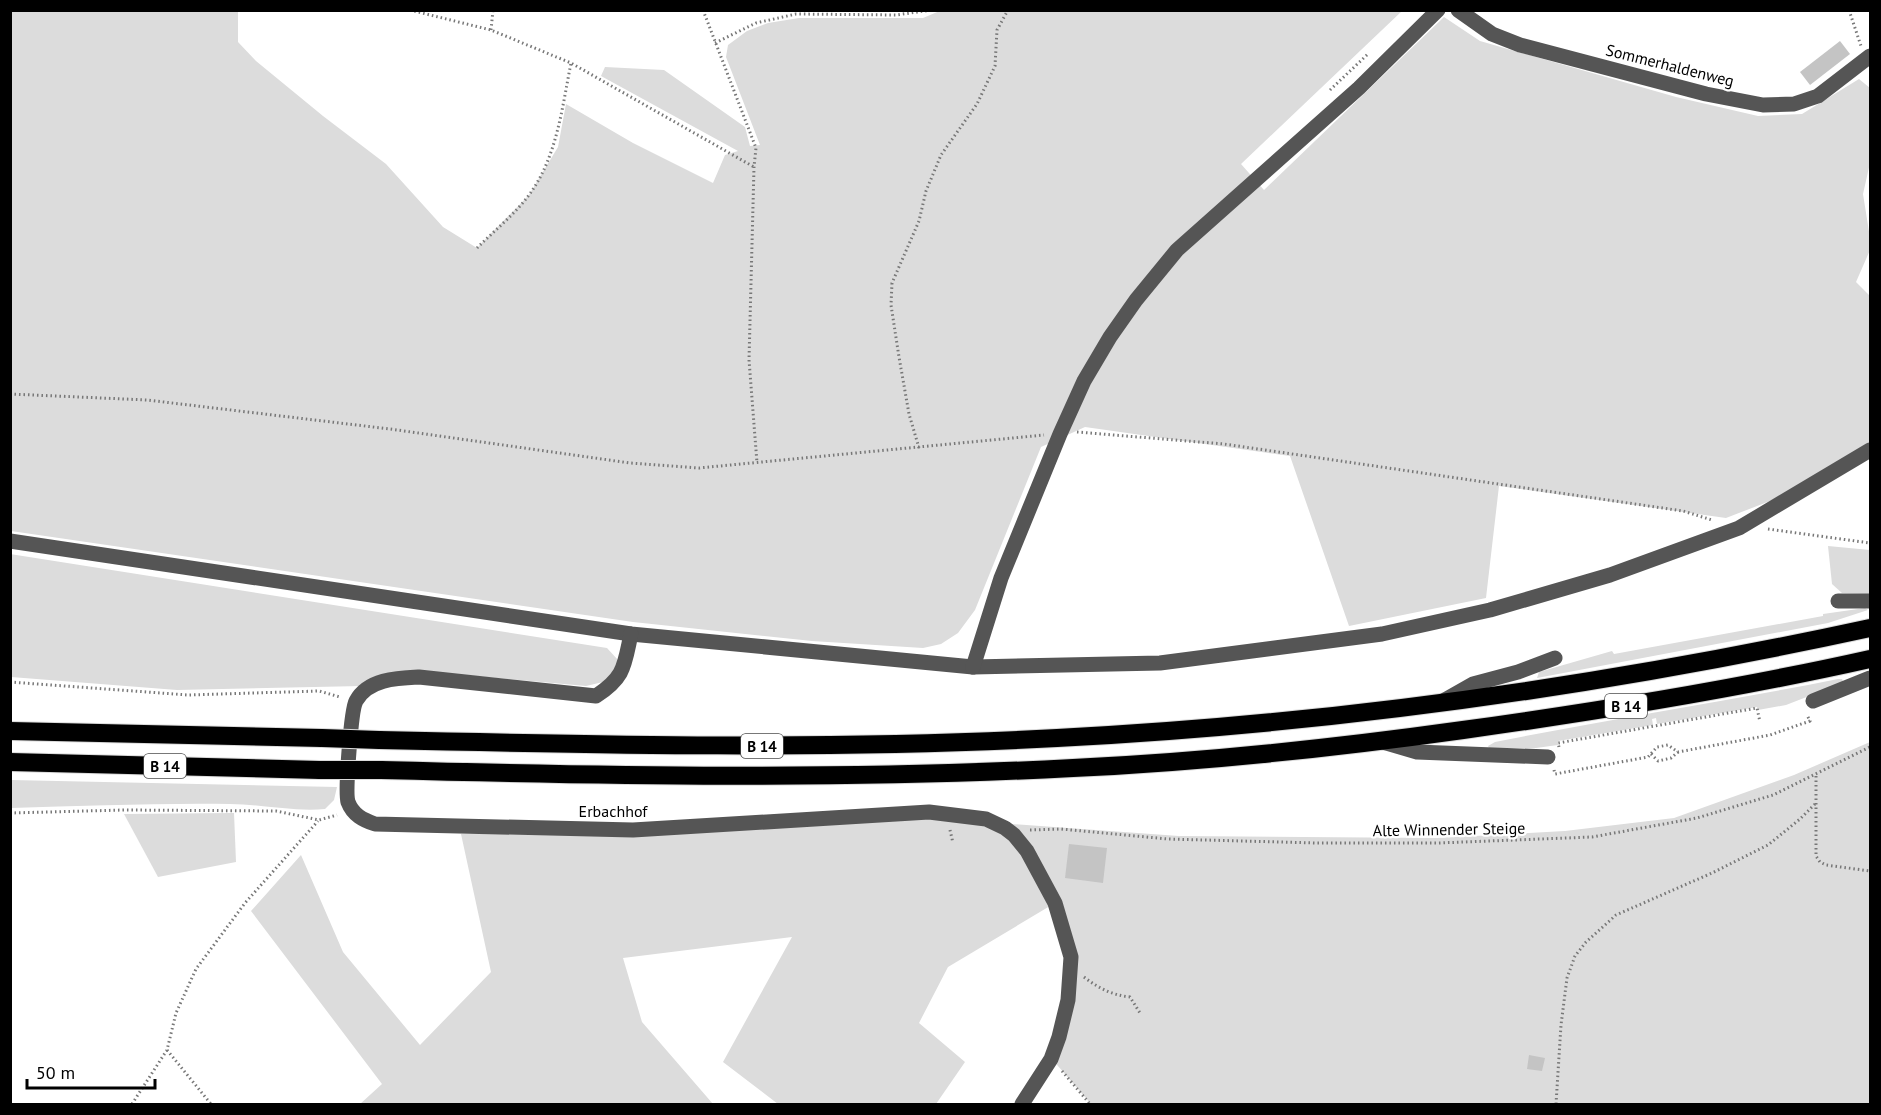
<svg xmlns="http://www.w3.org/2000/svg" width="1881" height="1115" viewBox="0 0 1881 1115" font-family="'PT Sans',sans-serif">
<style>
.green{fill:#dcdcdc}
.building{fill:#c4c4c4}
.lines{fill:none;stroke-linecap:round;stroke-linejoin:round}
.highway-casing{stroke:#dbdbdb;stroke-width:20}
.path{stroke:#777;stroke-width:3;stroke-dasharray:1.5 3;stroke-linecap:butt}
.minor{stroke:#555;stroke-width:15}
.highway{stroke:#000;stroke-width:18}
.highway-bridge-casing{stroke:#dbdbdb;stroke-width:20;stroke-linecap:butt}
.highway-bridge{stroke:#000;stroke-width:18}
.labels{text-anchor:middle;dominant-baseline:central;stroke-width:4.5;stroke-linejoin:round;paint-order:stroke}
.shield{fill:#fff;stroke:#4c4c4c;stroke-width:1.5}
.shield-label{font-size:15px;font-weight:bold;fill:#000}
.street-label{font-size:16px;fill:#000;stroke:#fff}
</style>
<rect width="100%" height="100%" fill="#fff"/>
<g class="green">
<polygon points="942,10 1402,11 1241,164 1264,190 1444,17 1480,41 1676,97 1758,116 1802,114 1859,79 1870,88 1870,163 1863,194 1870,238 1870,250 1856,282 1870,296 1870,444 1814,478 1770,501 1726,518 1499,486 1486,598 1349,626 1290,456 1085,427 1041,447 975,610 958,633 941,644 923,648 812,641 633,622 11,531 10,11 238,11 238,42 256,61 323,116 386,164 443,227 477,248 529,195 558,147 566,104 633,143 713,183 725,155 738,151 601,76 605,67 664,70 745,127 750,146 760,145 726,57 728,45 747,31 768,23 799,18 923,18"/>
<polygon points="1828,546 1870,550 1870,594 1842,593 1832,584"/>
<polygon points="10,554 607,648 618,660 614,673 603,682 586,686 408,670 362,686 177,690 11,677"/>
<polygon points="1865,608 1868,610 1828,623 1537,678 1539,672 1612,651 1614,654 1823,616 1823,614"/>
<path d="M 1838,679 L 1842,679 L 1843,681 L 1840,684 L 1786,705 L 1758,710 L 1757,707 L 1657,724 L 1656,718 L 1652,719 L 1653,725 L 1558,741 L 1558,745 L 1536,748 L 1489,748 L 1488,746 L 1495,742 C 1609,719 1724,702 1838,679 Z"/>
<polygon points="1870,742 1870,1104 1091,1104 1051,1058 1071,983 1055,903 948,967 919,1023 965,1062 936,1104 778,1104 723,1062 792,937 623,958 642,1022 713,1104 360,1104 382,1084 251,911 301,855 343,952 420,1045 491,972 461,834 629,835 927,818 1179,836 1437,838 1565,831 1674,818 1794,775"/>
<path d="M 11,780 L 337,787 L 334,800 L 325,809 C 294,812 262,804 230,804 C 157,803 84,806 11,808 Z"/>
<polygon points="234,813 236,862 158,877 124,814"/>
</g>
<g class="building">
<polygon points="1840,41 1850,54 1810,85 1800,72"/>
<polygon points="1069,844 1107,848 1103,883 1065,878"/>
<polygon points="1529,1055 1545,1058 1542,1071 1527,1069"/>
</g>
<g class="lines">
<g class="highway-casing">
<g id="highway">
<polyline points="10,731 322,738"/>
<path d="M 379,740 C 605,745 831,750 1057,738 C 1331,724 1603,686 1870,628"/>
<polyline points="10,762 320,770"/>
<path d="M 381,770 C 612,776 843,780 1073,768 C 1204,762 1334,748 1463,730 C 1600,711 1736,689 1870,659"/>
</g>
</g>
<g class="path">
<polyline points="410,10 491,30 571,63 754,167"/>
<polyline points="703,10 756,148 754,167 749,360 757,463"/>
<polyline points="1849,10 1861,46"/>
<polyline points="491,30 493,10"/>
<polyline points="715,43 756,23 796,14 896,15 932,10"/>
<polyline points="1330,90 1369,53"/>
<path d="M 477,248 C 494,231 515,214 529,195 C 557,157 562,108 571,63"/>
<polyline points="10,394 147,400 390,429 630,463 699,468 1044,435"/>
<polyline points="1077,432 1224,444 1683,511 1712,520"/>
<polyline points="919,448 909,414 899,357 891,305 892,283 919,221 926,191 941,155 977,104 995,66 997,30 1008,10"/>
<polyline points="1768,529 1870,543"/>
<polyline points="10,682 188,695 319,691 340,697"/>
<polyline points="1559,747 1558,743 1757,708 1760,722"/>
<polyline points="1651,754 1658,761 1671,758 1678,752"/>
<polyline points="1554,770 1555,774 1648,757 1657,747 1668,745 1678,752 1770,735 1810,721 1807,715"/>
<polyline points="1816,776 1816,856 1820,862 1826,865 1870,871"/>
<polyline points="10,813 124,810 276,811 319,820 337,815"/>
<polyline points="950,830 953,843"/>
<polyline points="1030,830 1061,829 1168,839 1316,843 1438,843 1592,837 1697,818 1773,795 1870,747"/>
<path d="M 1084,977 C 1098,988 1112,995 1130,997 L 1140,1013"/>
<polyline points="167,1050 211,1104"/>
<polyline points="1062,1071 1090,1104"/>
<polyline points="132,1104 167,1050 176,1013 196,969 245,903 318,821"/>
<polyline points="1556,1104 1561,1025 1567,978 1575,956 1586,942 1616,915 1712,873 1768,845 1800,819 1817,802"/>
</g>
<g class="minor">
<polyline points="1458,10 1492,34 1520,45 1706,94 1763,105 1794,104 1818,96 1870,56"/>
<polyline points="10,541 631,634 973,667 1160,663 1382,634 1490,610 1610,575 1739,528 1870,450"/>
<polyline points="1838,601 1870,601"/>
<path d="M 631,634 C 624,666 625,677 596,696 L 419,677 C 397,678 368,679 356,701 C 351,710 345,792 348,802 C 353,815 363,820 375,824 L 633,830 L 929,812 L 986,819 L 1005,828 L 1014,835 L 1027,851 L 1055,903 L 1071,957 L 1068,1000 L 1059,1037 L 1051,1059 L 1022,1104"/>
<polyline points="973,667 1001,578 1060,434 1084,381 1110,337 1136,300 1177,250 1359,88 1438,10"/>
<polyline points="1443,701 1473,684 1518,672 1555,658"/>
<polyline points="1813,701 1870,678"/>
<polyline points="1383,742 1417,752 1548,757"/>
</g>
<use href="#highway" class="highway"/>
<g class="highway-bridge-casing">
<g id="highway-bridge">
<polyline points="322,738 379,740"/>
<polyline points="320,770 381,770"/>
</g>
</g>
<use href="#highway-bridge" class="highway-bridge"/>
</g>
<g class="labels">
<g class="shield">
<rect x="1605" y="694" width="42" height="24" rx="4.5"/>
<rect x="741" y="734" width="42" height="24" rx="4.5"/>
<rect x="144" y="754" width="42" height="24" rx="4.5"/>
</g>
<g class="shield-label">
<text x="1626" y="706">B 14</text>
<text x="762" y="746">B 14</text>
<text x="165" y="766">B 14</text>
</g>
<g class="street-label">
<text transform="translate(1670 65) rotate(14)">Sommerhaldenweg</text>
<text x="613" y="811">Erbachhof</text>
<text transform="translate(1449 829) rotate(-1)">Alte Winnender Steige</text>
</g>
</g>
<rect width="1881" height="1115" fill="none" stroke="#000000" stroke-width="24"/>
<path d="M27 1079v9h128v-9" fill="none" stroke="#000000" stroke-width="3"/>
<text x="36" y="1079" font-size="18" fill="#000000" stroke="#ffffff" stroke-width="4.5" paint-order="stroke">50 m</text>
</svg>
